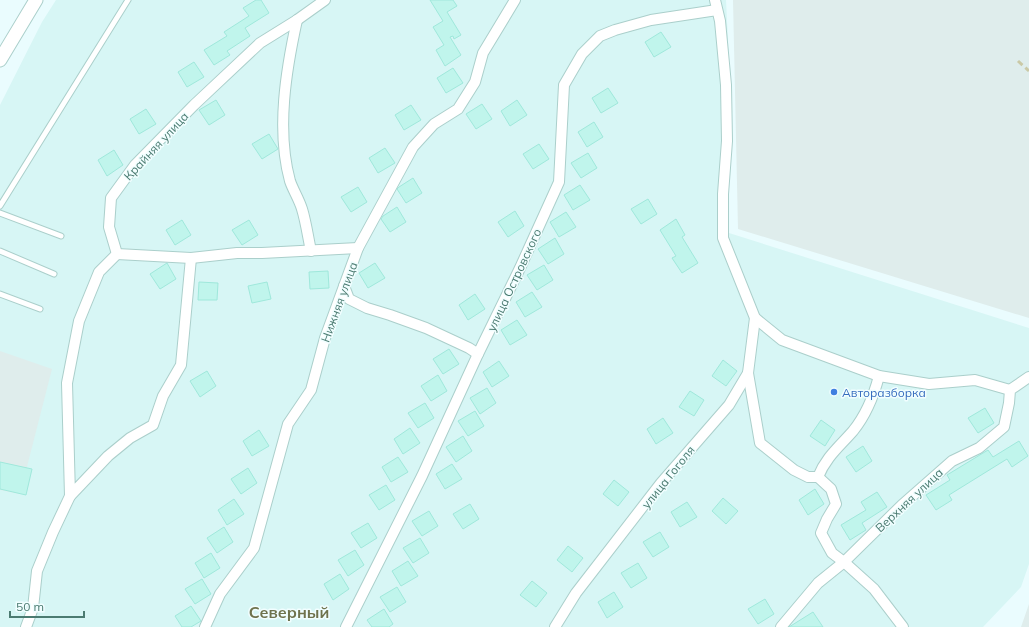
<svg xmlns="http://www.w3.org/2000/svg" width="1029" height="627" viewBox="0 0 1029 627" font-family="Mulish,sans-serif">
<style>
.residential{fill:#d7f6f5}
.industrial{fill:#dfedec}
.building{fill:#c0f5ec;stroke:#9fe8db}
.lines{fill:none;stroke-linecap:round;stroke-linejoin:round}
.service-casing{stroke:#abcfcb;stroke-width:7}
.minor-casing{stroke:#abcfcb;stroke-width:12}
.tertiary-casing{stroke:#abcfcb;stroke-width:15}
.service{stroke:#fff;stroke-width:5}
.minor{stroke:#fff;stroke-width:10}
.tertiary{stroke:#fff;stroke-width:13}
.rail{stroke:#cac9a6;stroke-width:3;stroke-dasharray:6 4;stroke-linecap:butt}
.shop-dot{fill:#3f7fe0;stroke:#f1feff;stroke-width:1.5}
.labels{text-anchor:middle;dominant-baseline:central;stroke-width:3;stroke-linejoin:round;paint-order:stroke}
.street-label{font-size:12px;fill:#4b7b71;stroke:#f1feff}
.shop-label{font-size:12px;fill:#366cbe;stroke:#f1feff;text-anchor:start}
.district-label{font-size:16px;font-weight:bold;fill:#6f734d;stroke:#f1feff}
</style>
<rect width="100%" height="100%" fill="#eafcfe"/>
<polygon class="residential" points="56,0 726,0 729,61 729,233 1029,328 1029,564 1021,587 983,627 0,627 0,105 42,22"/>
<g class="industrial">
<polygon points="733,0 1029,0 1029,318 738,229"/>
<polygon points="0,351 52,369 20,494 0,490"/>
<polygon points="1029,604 1029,627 1021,627"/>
</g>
<g class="building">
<polygon points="256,0 261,0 269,13 245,28 250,36 227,51 230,55 214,65 204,50 227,36 224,32 249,16 243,8"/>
<polygon points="430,0 453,0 457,6 447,12 461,35 454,39 453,36 450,37 461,55 445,66 436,50 444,45 433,27 443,21"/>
<polygon points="661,32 671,47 654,57 645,42"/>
<polygon points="194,62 204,77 187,87 178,72"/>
<polygon points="453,68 463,83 446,93 437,78"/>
<polygon points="608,88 618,103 601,113 592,98"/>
<polygon points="216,100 225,115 209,125 199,110"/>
<polygon points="517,100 527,115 510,126 501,111"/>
<polygon points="482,104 492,119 476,129 466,114"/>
<polygon points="411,105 421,120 404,130 395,115"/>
<polygon points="146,109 156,124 139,134 130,119"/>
<polygon points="594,122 603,137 587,147 578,132"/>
<polygon points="269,134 278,149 262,159 252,144"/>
<polygon points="539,144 549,159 533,169 523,154"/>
<polygon points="385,148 395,163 378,173 369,158"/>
<polygon points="114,150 123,165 107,176 98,160"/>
<polygon points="588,153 597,168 581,178 571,163"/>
<polygon points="413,178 422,193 406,203 397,189 399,187"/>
<polygon points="580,185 590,200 573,210 564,195"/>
<polygon points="358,187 367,202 351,212 341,197"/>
<polygon points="648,199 657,214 641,224 631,209"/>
<polygon points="397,207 406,222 390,232 381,219 383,216"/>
<polygon points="515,211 524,226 508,237 498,222"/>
<polygon points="566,212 576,227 559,237 550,222"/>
<polygon points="676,219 685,235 682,237 698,263 682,273 672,258 676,256 660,230"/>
<polygon points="182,220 191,235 175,245 166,230"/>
<polygon points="249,220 258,235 242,245 232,230"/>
<polygon points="555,238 564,254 548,264 538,249"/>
<polygon points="167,263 176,279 160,289 150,274"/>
<polygon points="375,263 385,278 368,288 359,273"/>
<polygon points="544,265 553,280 537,290 527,275"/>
<polygon points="328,271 329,288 310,289 309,272"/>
<polygon points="199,282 218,283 217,300 198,300"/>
<polygon points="267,282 271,299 252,303 248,286"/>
<polygon points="532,292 542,307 525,317 516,302"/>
<polygon points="475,294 485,309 468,320 459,305"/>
<polygon points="517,320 527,335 510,345 501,330"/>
<polygon points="449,349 459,364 443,374 433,359"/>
<polygon points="723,360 737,371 726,386 712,376"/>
<polygon points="499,361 509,376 492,387 483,372"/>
<polygon points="207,371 216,386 200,397 190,381"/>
<polygon points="438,375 447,391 431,401 421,386"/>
<polygon points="487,388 496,403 480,414 470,398"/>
<polygon points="690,391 704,400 694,416 679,407"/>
<polygon points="425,403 434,418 418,428 408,413"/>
<polygon points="985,408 994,423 978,433 968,418"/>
<polygon points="475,411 484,426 468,436 458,421"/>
<polygon points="663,418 673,433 656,444 647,429"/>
<polygon points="821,420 835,430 825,446 810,436"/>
<polygon points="410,428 420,443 403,454 394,439"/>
<polygon points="259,430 269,446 252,456 243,441"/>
<polygon points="463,436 472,451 456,462 446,447"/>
<polygon points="1019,441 1028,456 1012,467 1007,459 949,495 952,500 936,510 926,495 950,480 947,475 988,450 993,457"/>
<polygon points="863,446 872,461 856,472 846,457"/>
<polygon points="398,457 408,472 391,482 382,467"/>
<polygon points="0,462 32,469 26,495 0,489"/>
<polygon points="452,464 462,479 445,489 436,474"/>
<polygon points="248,468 257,483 241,494 231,479"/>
<polygon points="614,480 629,492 618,506 603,494"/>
<polygon points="386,485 395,500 379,510 369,495"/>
<polygon points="815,489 824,504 808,515 799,500"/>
<polygon points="877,492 887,507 862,523 866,530 850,540 841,525 866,510 861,502"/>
<polygon points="723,498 738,511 726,524 712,511"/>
<polygon points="234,499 244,514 227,525 218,510"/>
<polygon points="687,502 697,517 680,527 671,512"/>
<polygon points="470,504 479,519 463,529 453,514"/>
<polygon points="429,511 438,526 422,536 412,521"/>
<polygon points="368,523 377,538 361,548 351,533"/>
<polygon points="224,527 233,542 217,553 207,538"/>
<polygon points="660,532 669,547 653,557 643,542"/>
<polygon points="420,538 429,553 413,563 403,548"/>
<polygon points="568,546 583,558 572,572 557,560"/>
<polygon points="355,550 364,565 348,576 338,560"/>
<polygon points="211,553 220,568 204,578 195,563"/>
<polygon points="408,561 418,576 401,586 392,571"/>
<polygon points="638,563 647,578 631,588 621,573"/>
<polygon points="340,574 349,589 333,600 324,584"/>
<polygon points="202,579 211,594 195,604 185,589"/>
<polygon points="532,581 547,593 536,607 520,595"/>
<polygon points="397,587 406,602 390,612 380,597"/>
<polygon points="614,592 623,607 607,618 598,602"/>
<polygon points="765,599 774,614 758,624 748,609"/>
<polygon points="191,606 201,621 191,627 182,627 175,616"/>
<polygon points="384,609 393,624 389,627 372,627 367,620"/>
<polygon points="813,612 823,627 789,627"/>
</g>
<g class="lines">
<g class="service-casing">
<g id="service">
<polyline points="0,206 128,0"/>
<polyline points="0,213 61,236"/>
<polyline points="0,251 54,274"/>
<polyline points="0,294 40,309"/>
</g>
</g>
<g class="minor-casing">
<g id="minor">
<polyline points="325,0 297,20 260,43 194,105 135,165 111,198 109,227 117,254 191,258 237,253 262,253 358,248"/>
<polyline points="715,0 720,21 726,85 727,141 723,194 723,238 755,318 782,340 879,376 929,384 975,380 1010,390"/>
<path d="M 297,20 C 286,70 276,130 290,181 C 293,190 299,199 302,209 C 306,222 308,237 311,251"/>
<polyline points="117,254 99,272 79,321 67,383 70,496 108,456 130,438 153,425 163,396 181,365 191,258"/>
<polyline points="344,286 349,299 367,308 390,315 426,328 469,348 478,354"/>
<polyline points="748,373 760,443 794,470 808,477 818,477 831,489 836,504 827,519 821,533 832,553 844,562 874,589 903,627"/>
<path d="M 818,477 C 826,457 839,447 853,431 C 866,415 874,395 879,376"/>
<polyline points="26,627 33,608 37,571 53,532 70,496"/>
<polyline points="205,627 220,594 254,548 288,424 311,390 325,338 358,248 413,147 434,124 458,109 475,82 483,53 515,0"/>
<polyline points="346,627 422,476 478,354 520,268 559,182 564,85 582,54 600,36 615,30 651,20 717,10"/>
<polyline points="555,627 576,593 661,483 729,405 748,373 755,318"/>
<polyline points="781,627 818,583 844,562 902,505 952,461 979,448 1004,427 1009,403 1010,390 1029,377"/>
</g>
</g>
<g class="tertiary-casing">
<polyline id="tertiary" points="0,60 36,0"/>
</g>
<use href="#service" class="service"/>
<use href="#minor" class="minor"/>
<use href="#tertiary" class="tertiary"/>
<polyline class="rail" points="1018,61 1029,71"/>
</g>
<circle class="shop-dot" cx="834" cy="392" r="4"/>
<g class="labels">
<g class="street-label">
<text transform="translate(156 146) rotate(-47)">Крайняя улица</text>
<text transform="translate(514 280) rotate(-65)">улица Островского</text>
<text transform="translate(339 302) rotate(-70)">Нижняя улица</text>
<text transform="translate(668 477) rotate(-51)">улица Гоголя</text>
<text transform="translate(909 500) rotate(-43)">Верхняя улица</text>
</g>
<g class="shop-label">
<text x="842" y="392">Авторазборка</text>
</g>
<g class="district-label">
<text x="289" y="612">Северный</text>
</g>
</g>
<path d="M10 611v6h74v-6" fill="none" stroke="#4b7b71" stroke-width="2"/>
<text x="16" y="611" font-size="12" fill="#4b7b71" stroke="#f1feff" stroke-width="3" paint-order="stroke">50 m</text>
</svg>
